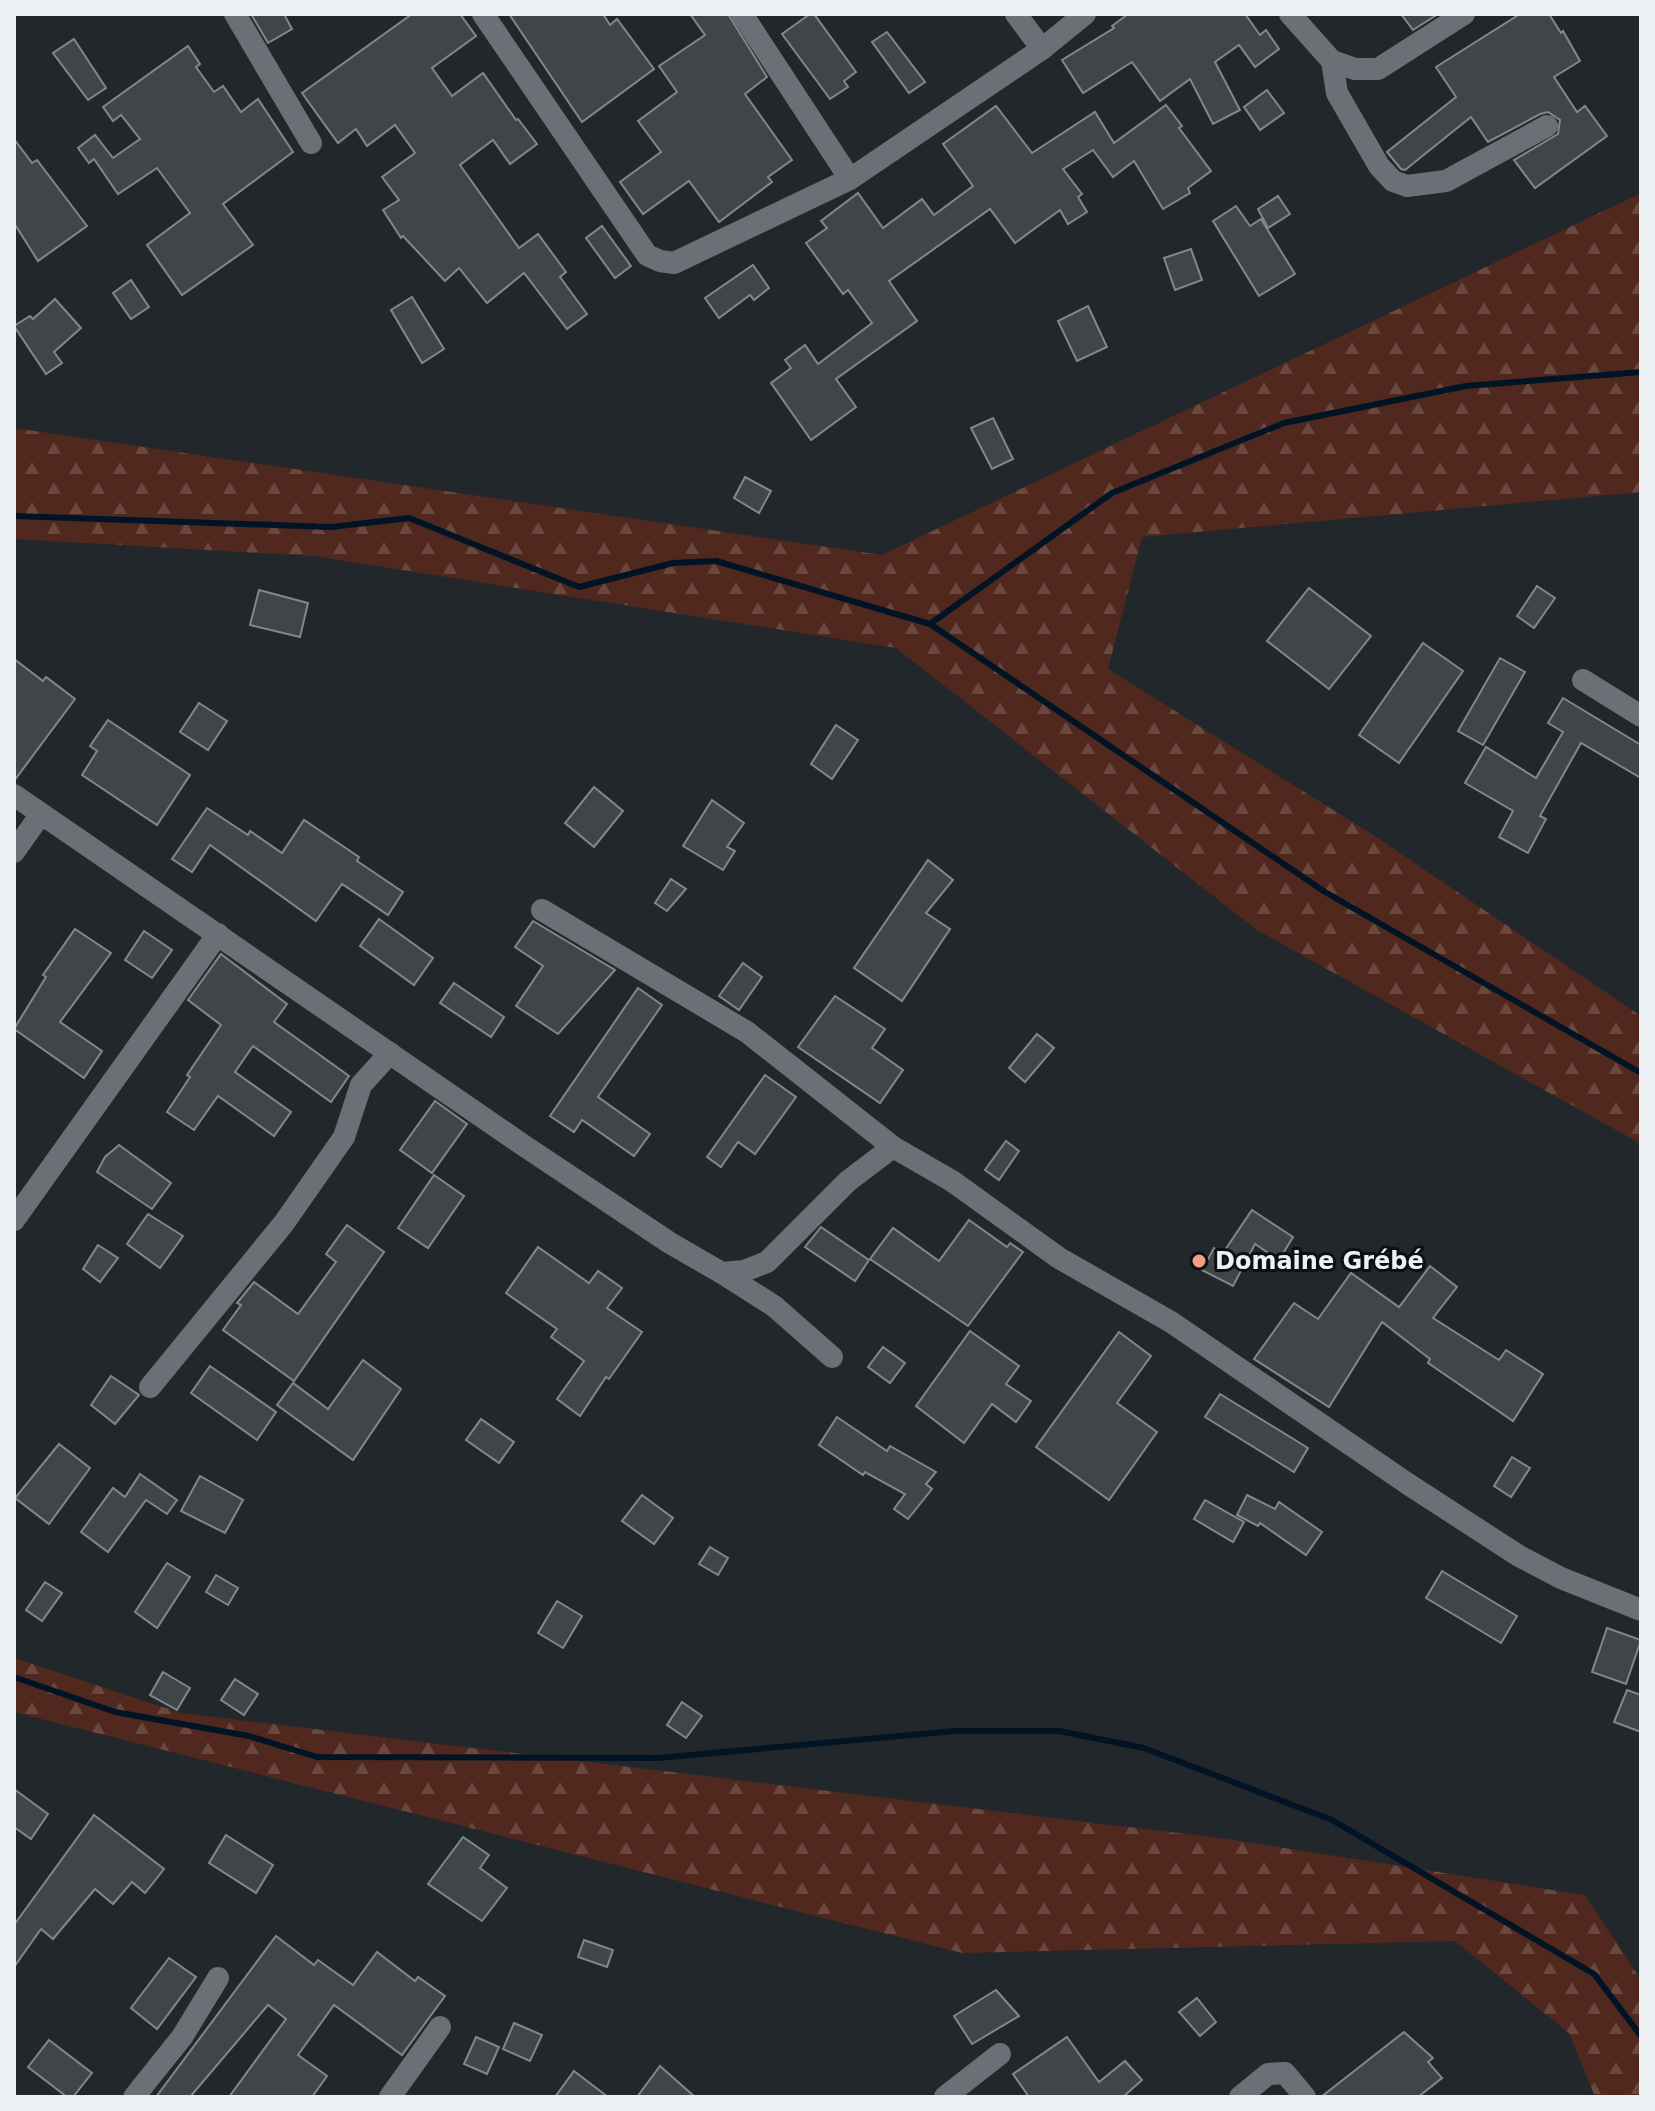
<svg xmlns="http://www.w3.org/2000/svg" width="1655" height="2111" viewBox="0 0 1655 2111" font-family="'DejaVu Sans',sans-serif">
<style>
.forest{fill:url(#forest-firs)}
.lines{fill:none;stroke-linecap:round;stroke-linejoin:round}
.stream{stroke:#011426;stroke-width:6}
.building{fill:#40454a;stroke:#82878d;stroke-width:2}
.minor{stroke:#6b7076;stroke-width:22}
.poi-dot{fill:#f39f86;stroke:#0d0f11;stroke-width:3}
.labels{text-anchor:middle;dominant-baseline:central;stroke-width:6;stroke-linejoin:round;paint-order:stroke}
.poi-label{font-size:24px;font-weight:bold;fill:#eef1f4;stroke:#0d0f11;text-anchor:start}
</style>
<defs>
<pattern id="forest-firs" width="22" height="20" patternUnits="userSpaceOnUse" patternTransform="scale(2)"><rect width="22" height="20" fill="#50281d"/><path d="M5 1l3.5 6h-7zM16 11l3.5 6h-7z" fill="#6a483e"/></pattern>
</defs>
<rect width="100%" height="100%" fill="#22272b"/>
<g class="forest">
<polygon points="1641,193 1641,492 1142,537 1108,669 1370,833 1641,1016 1641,1144 1257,930 896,648 314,556 14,539 14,428 882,555"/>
<polygon points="14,1658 181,1713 1220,1838 1585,1895 1641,1980 1641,2097 1595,2097 1569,2033 1455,1941 962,1953 14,1712"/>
</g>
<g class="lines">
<g class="stream">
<polyline points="14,516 331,527 409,518 579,587 673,563 716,561 930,624 1325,892 1641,1073"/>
<polyline points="930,624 1112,493 1284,423 1466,386 1641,372"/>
<polyline points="14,1677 115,1712 249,1736 317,1757 658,1758 955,1731 1059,1731 1144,1748 1332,1820 1594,1974 1641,2036"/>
</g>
</g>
<g class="building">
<polygon points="251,14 284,14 292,29 268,43"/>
<polygon points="412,14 460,14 476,36 432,68 452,96 483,73 516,120 518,119 537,144 510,164 493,140 460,165 519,248 538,234 566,272 560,277 587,314 567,329 524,273 487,303 459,268 445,281 403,236 401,238 383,210 399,200 382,177 415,153 395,125 367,146 356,129 338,143 302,93"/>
<polygon points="509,14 603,14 610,25 617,19 654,69 582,122"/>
<polygon points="690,14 728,14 767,77 745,94 792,160 768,177 772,182 719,222 689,181 643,214 620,182 661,152 638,121 677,92 659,66 705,35"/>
<polygon points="810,14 814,14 856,72 844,81 848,87 830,99 782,34"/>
<polygon points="1128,14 1245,14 1260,35 1266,30 1279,49 1255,67 1239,45 1215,62 1240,110 1213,124 1190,79 1160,101 1132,62 1083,93 1062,60 1114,28 1112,26"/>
<polygon points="1401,14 1438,14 1413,30"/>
<polygon points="1520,14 1549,14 1561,33 1563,31 1580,61 1554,77 1577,112 1585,106 1607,136 1535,188 1514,160 1558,134 1560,120 1548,112 1540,114 1488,142 1471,117 1405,170 1401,169 1387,152 1456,97 1436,67"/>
<polygon points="887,32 925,82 909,93 872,42"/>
<polygon points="74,39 106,88 88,100 53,53"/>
<polygon points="188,46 200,64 196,67 214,92 223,86 241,112 258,99 293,152 223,204 253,245 182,295 147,245 190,213 157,168 118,194 94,159 89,163 78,148 95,135 113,158 140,139 121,115 113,121 103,107"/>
<polygon points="1267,90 1284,113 1260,130 1244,107"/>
<polygon points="1166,105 1182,126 1179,128 1211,171 1188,188 1190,193 1163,209 1134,161 1113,177 1093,150 1063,169 1082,194 1078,197 1087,212 1068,224 1060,210 1015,243 990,209 889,281 917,321 836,379 856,407 811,440 771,383 791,368 785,360 805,345 818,364 872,323 848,290 843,294 806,243 827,228 821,221 858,193 883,228 922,199 934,215 973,186 943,144 996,106 1032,153 1095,112 1114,143"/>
<polygon points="14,139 32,163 37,160 87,226 38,261 14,223"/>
<polygon points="1278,196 1290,214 1268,228 1258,209"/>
<polygon points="1236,206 1250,226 1261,219 1295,274 1259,296 1213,221"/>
<polygon points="602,226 631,266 615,278 586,238"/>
<polygon points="1191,249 1202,280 1175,290 1164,258"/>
<polygon points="753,265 769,288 754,300 750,295 719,318 705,298"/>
<polygon points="131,280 149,307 131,319 113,293"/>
<polygon points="412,297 444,349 422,363 391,310"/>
<polygon points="55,299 81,328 54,352 62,363 46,374 14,326 30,316 33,319"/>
<polygon points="1088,306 1107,347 1077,361 1058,321"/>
<polygon points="993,418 1013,459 992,469 971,428"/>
<polygon points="745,477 771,491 759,513 734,498"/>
<polygon points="1537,586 1555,598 1534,628 1517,616"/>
<polygon points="1309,588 1371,636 1329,689 1267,641"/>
<polygon points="259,590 308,603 300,637 250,625"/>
<polygon points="1423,643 1463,671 1399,763 1359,735"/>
<polygon points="1500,658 1525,672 1483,745 1458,731"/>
<polygon points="14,659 43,681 46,677 75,699 14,781"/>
<polygon points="1563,698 1641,745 1641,778 1581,743 1540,816 1546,819 1528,853 1499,837 1513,811 1465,783 1486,747 1536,778 1563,732 1548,723"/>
<polygon points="199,703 227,721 208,750 180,732"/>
<polygon points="108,720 190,775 157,825 82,775 97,751 90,746"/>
<polygon points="836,725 858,740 832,779 811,764"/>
<polygon points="594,787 623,811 594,847 565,823"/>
<polygon points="712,800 744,823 727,847 735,851 723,870 683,846"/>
<polygon points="207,808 248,835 250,831 282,853 304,820 359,857 357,861 403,892 388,915 342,884 316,921 210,845 192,872 172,859"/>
<polygon points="928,860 953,880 926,913 950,929 902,1001 854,968"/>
<polygon points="671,879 686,889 667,911 655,903"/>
<polygon points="379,919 433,958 414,985 360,946"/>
<polygon points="533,921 615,970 558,1034 516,1006 543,966 515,947"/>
<polygon points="75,929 111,953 60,1022 102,1051 84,1078 14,1029 46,977 43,975"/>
<polygon points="144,931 172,950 152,978 125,960"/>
<polygon points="221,954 287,1004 274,1022 349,1076 331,1102 253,1046 235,1072 291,1112 274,1136 218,1096 194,1130 167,1112 190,1077 187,1075 221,1025 188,1000"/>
<polygon points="743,963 762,977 739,1010 719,996"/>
<polygon points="454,983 504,1017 491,1037 440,1003"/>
<polygon points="638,988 662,1005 598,1097 650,1134 634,1156 582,1120 574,1132 550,1116"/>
<polygon points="835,996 885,1029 872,1048 903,1070 880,1103 798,1047"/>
<polygon points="1037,1034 1054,1048 1025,1082 1009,1068"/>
<polygon points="765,1075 796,1097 755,1154 738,1142 721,1167 707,1157"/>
<polygon points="435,1101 467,1124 432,1173 400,1150"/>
<polygon points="1006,1141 1019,1151 999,1180 985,1170"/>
<polygon points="119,1145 171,1183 152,1209 97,1172 105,1157"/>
<polygon points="434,1175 464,1196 428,1248 398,1228"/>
<polygon points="1252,1210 1293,1237 1279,1260 1255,1244 1233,1286 1202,1270 1214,1248 1223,1253"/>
<polygon points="148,1214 183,1236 160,1268 127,1244"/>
<polygon points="969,1220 1007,1247 1010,1243 1023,1252 968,1326 870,1259 893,1228 939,1261"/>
<polygon points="347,1225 384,1252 294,1381 223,1330 241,1305 237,1303 254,1282 298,1314 336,1262 326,1254"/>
<polygon points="821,1227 869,1260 855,1281 805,1247"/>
<polygon points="98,1245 118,1258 100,1282 83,1269"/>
<polygon points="538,1247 589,1283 598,1271 622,1288 607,1308 642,1332 609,1379 606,1377 580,1416 557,1399 584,1361 551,1337 557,1329 506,1293"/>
<polygon points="1430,1266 1457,1287 1433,1318 1499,1360 1506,1350 1543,1374 1513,1421 1428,1363 1430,1359 1382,1322 1329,1407 1254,1359 1294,1303 1318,1319 1351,1273 1399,1307"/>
<polygon points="970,1331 1019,1366 1006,1384 1031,1401 1016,1422 992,1404 964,1443 916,1406"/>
<polygon points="1119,1332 1151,1356 1117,1403 1157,1432 1109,1500 1036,1447"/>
<polygon points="883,1347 905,1363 890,1383 868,1367"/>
<polygon points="363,1360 401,1389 353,1460 277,1405 293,1383 328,1409"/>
<polygon points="210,1366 276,1412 257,1440 191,1393"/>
<polygon points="111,1376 139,1395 115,1424 91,1405"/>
<polygon points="1220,1394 1308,1448 1294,1472 1205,1417"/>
<polygon points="837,1417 887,1451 890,1446 936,1472 926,1484 932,1489 908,1519 894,1509 905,1494 865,1472 863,1475 819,1445"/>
<polygon points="481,1419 514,1442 499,1463 466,1440"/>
<polygon points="59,1444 90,1468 49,1524 15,1498"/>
<polygon points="1512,1457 1530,1468 1511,1497 1494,1486"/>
<polygon points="140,1474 177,1500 167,1514 146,1500 108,1552 81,1532 113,1488 125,1497"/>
<polygon points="200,1476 243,1500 225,1533 181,1511"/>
<polygon points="642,1495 673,1518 654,1544 622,1521"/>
<polygon points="1247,1495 1275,1509 1279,1502 1322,1532 1306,1555 1260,1523 1258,1526 1237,1515"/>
<polygon points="1205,1500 1244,1522 1233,1542 1194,1519"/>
<polygon points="710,1547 728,1558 718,1575 699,1564"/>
<polygon points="167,1563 190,1577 157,1628 135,1612"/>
<polygon points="1442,1571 1517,1616 1501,1643 1426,1598"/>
<polygon points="216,1575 238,1588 228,1605 206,1592"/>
<polygon points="45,1582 62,1593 42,1621 26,1610"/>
<polygon points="557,1601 582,1616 563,1648 538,1633"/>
<polygon points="1607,1628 1641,1640 1626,1684 1592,1672"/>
<polygon points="163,1672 190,1688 177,1710 150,1695"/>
<polygon points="235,1679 258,1694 244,1715 221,1700"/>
<polygon points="1627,1690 1641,1695 1641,1732 1614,1722"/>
<polygon points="682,1702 702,1716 686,1738 667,1725"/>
<polygon points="14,1789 48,1814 31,1839 14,1827"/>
<polygon points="94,1815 164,1869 145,1893 132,1882 113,1904 95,1889 53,1939 41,1929 14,1967 14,1925"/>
<polygon points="226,1835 273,1865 256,1893 209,1863"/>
<polygon points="463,1837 489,1855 480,1868 507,1888 482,1921 428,1884"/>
<polygon points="276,1936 314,1965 318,1960 353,1985 377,1952 415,1981 418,1977 445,1996 402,2055 334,2005 298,2055 327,2076 312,2097 229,2097 286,2019 268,2005 190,2097 156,2097"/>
<polygon points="584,1940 613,1950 607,1967 578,1957"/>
<polygon points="169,1958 196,1977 157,2029 131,2008"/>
<polygon points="996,1990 1019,2016 972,2044 954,2016"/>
<polygon points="1197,1998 1216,2022 1200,2036 1179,2012"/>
<polygon points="514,2023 542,2035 530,2061 503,2049"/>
<polygon points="1404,2032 1433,2058 1428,2062 1442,2078 1418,2097 1321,2097"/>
<polygon points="476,2037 499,2047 487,2074 464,2064"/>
<polygon points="1067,2037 1099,2082 1125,2061 1142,2080 1123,2097 1029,2097 1013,2074"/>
<polygon points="49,2040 92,2073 73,2097 67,2097 28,2067"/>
<polygon points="660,2066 695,2097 637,2097"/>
<polygon points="574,2071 608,2097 555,2097"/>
</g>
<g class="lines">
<g class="minor">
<polyline points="235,14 311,143"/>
<polyline points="483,14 647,255 660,261 674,263 850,179 1042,49 1085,14"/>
<polyline points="742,14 850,179"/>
<polyline points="1016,14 1042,49"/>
<polyline points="1290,14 1332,61 1355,69 1378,69 1464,14"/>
<polyline points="1332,61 1337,93 1379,166 1393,181 1407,186 1446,181 1547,126"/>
<polyline points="1583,680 1641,716"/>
<polyline points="14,795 523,1145 670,1243 722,1273 744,1271 767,1262 848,1181 893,1147 952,1181 1059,1258 1171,1322 1408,1484 1519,1556 1561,1578 1641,1610"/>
<polyline points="14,852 41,814"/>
<polyline points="542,910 747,1032 893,1147"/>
<polyline points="14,1220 218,934"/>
<polyline points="722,1273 774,1306 832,1357"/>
<polyline points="150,1387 284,1223 344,1137 361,1085 390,1053"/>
<polyline points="134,2097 182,2037 218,1978"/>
<polyline points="390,2097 440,2027"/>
<polyline points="945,2097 1000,2054"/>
<polyline points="1240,2097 1268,2074 1285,2073 1305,2097"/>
</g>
</g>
<circle class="poi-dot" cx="1199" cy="1261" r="8"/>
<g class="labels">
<g class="poi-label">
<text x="1215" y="1261">Domaine Grébé</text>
</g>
</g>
<rect width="1655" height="2111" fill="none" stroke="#eef1f4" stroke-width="32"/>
</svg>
